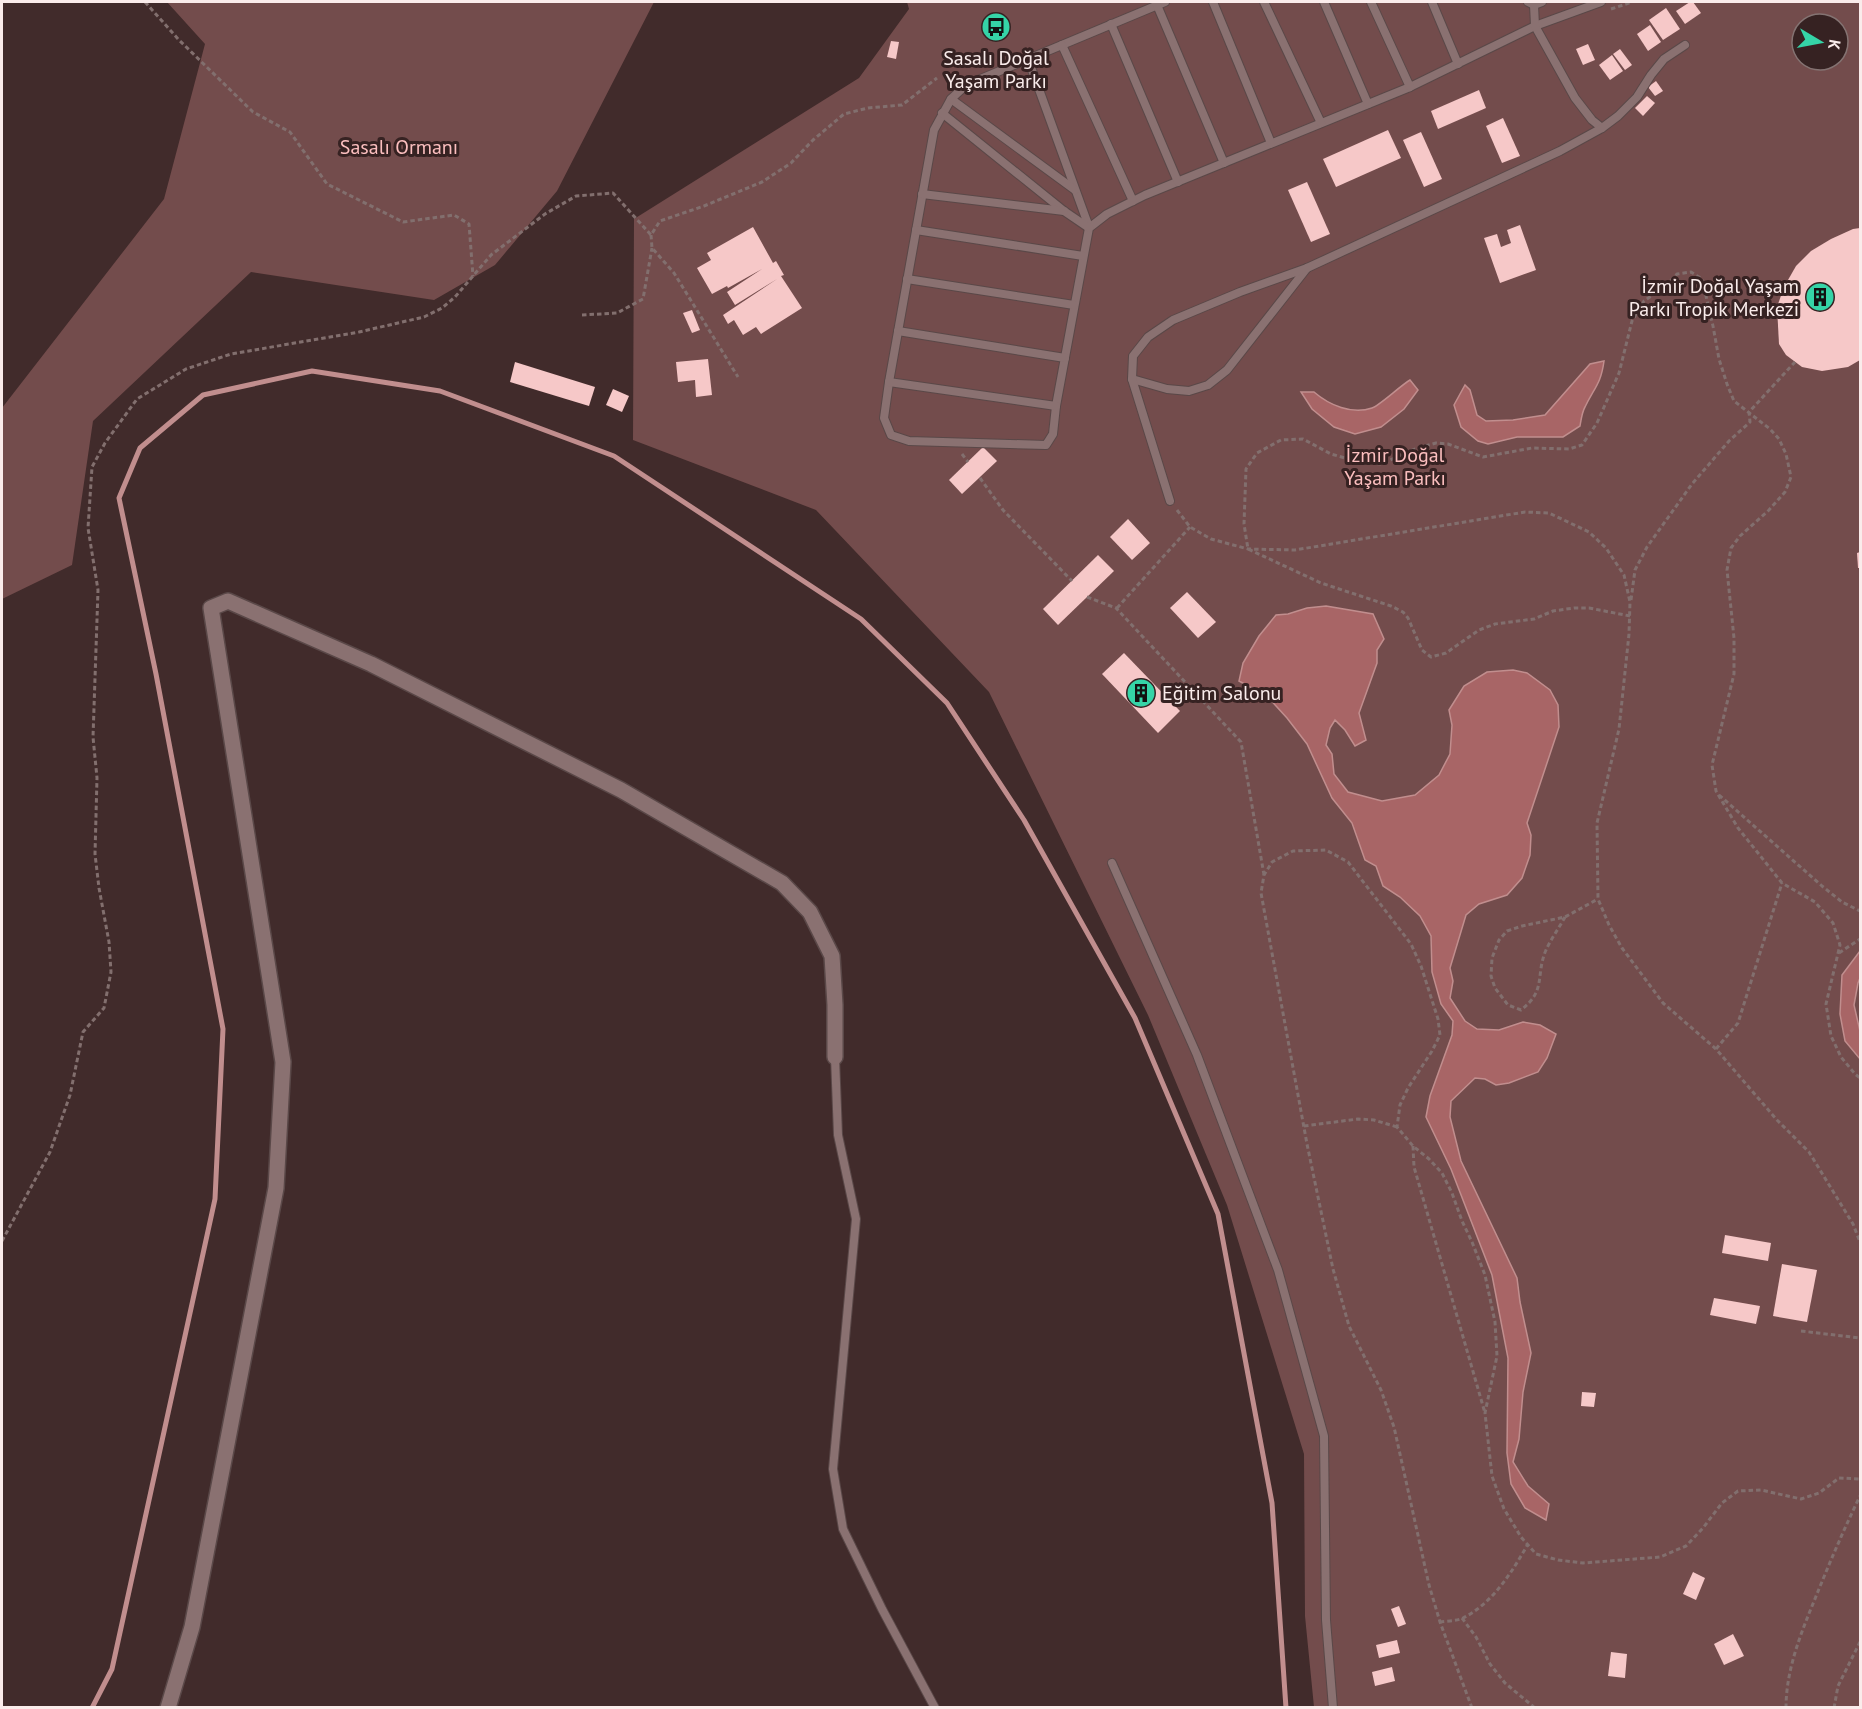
<svg xmlns="http://www.w3.org/2000/svg" width="1862" height="1709" viewBox="0 0 1862 1709" font-family="'PT Sans',sans-serif">
<style>
.green{fill:#734c4c;fill-rule:evenodd}
.water{fill:#a86566;stroke:#c18e8e;stroke-width:1.5}
.lines{fill:none;stroke-linecap:round;stroke-linejoin:round}
.stream{stroke:#c18e8e;stroke-width:5}
.building{fill:#f6c8c8}
.service-casing{stroke:#5a4848;stroke-width:10}
.minor-casing{stroke:#5a4848;stroke-width:18}
.path{stroke:#826f6e;stroke-width:3;stroke-dasharray:4.5 3;stroke-linecap:butt}
.service{stroke:#8a7171;stroke-width:8}
.minor{stroke:#8a7171;stroke-width:15}
.labels{text-anchor:middle;dominant-baseline:central;stroke-width:6;stroke-linejoin:round;paint-order:stroke}
.poi-label{font-size:20px;fill:#faeceb;stroke:#362222}
.park-label{font-size:20px;fill:#fcbfbf;stroke:#362222}
</style>
<rect width="100%" height="100%" fill="#412b2b"/>
<g class="green">
<polygon points="167,2 654,2 557,191 495,265 434,300 251,272 93,421 72,565 2,599 2,408 164,199 205,44"/>
<path d="M 907,2 L 1860,2 L 1860,1707 L 1314,1707 L 1305,1616 L 1304,1454 L 1227,1205 L 1148,1015 L 989,692 L 816,510 L 633,440 L 634,219 L 859,78 L 909,9 ZM 1802,24 L 1838,24 L 1838,60 L 1802,60 Z"/>
</g>
<g class="water">
<path d="M 1604,361 C 1601,384 1594,388 1585,407 C 1582,412 1581,420 1580,426 L 1563,437 L 1517,437 L 1488,444 L 1478,441 L 1461,427 L 1454,405 L 1465,385 L 1470,390 L 1477,415 L 1486,421 L 1513,420 L 1545,415 L 1590,364 Z"/>
<path d="M 1410,380 L 1418,390 L 1404,409 L 1381,427 L 1355,434 L 1334,427 L 1312,409 L 1301,392 L 1314,392 C 1329,405 1352,415 1372,408 C 1379,406 1400,386 1410,380 Z"/>
<polygon points="1326,606 1373,614 1384,639 1377,650 1377,663 1359,713 1366,740 1355,746 1345,730 1335,720 1330,728 1326,745 1332,754 1334,774 1348,792 1382,801 1415,795 1439,775 1450,754 1452,725 1449,710 1464,686 1487,672 1513,670 1527,673 1550,690 1558,705 1559,727 1527,823 1531,835 1530,855 1522,878 1507,895 1479,904 1466,915 1450,968 1453,981 1450,998 1465,1021 1477,1029 1499,1030 1523,1022 1540,1025 1556,1034 1547,1058 1538,1072 1509,1083 1496,1085 1485,1079 1475,1078 1451,1101 1450,1117 1461,1161 1517,1278 1520,1302 1531,1353 1523,1392 1519,1439 1513,1462 1528,1486 1549,1504 1546,1520 1525,1508 1511,1484 1507,1453 1508,1358 1492,1275 1451,1169 1426,1117 1430,1096 1452,1035 1453,1021 1441,1004 1432,972 1431,936 1420,916 1400,897 1383,886 1376,866 1365,860 1352,823 1332,798 1307,744 1287,718 1267,696 1239,681 1243,663 1259,636 1276,615 1288,614 1307,608"/>
<polygon points="1860,951 1860,978 1858,983 1854,1005 1860,1031 1860,1059 1845,1041 1840,1014 1842,975"/>
</g>
<g class="lines">
<polyline class="stream" points="92,1708 112,1669 215,1199 223,1029 156,674 119,498 140,448 203,395 312,371 440,391 614,456 861,619 947,703 1024,820 1135,1018 1218,1214 1272,1503 1286,1708"/>
</g>
<g class="building">
<polygon points="1690,2 1693,2 1701,13 1685,24 1676,11"/>
<polygon points="1666,8 1680,29 1663,40 1649,20"/>
<polygon points="1650,25 1661,42 1648,51 1637,34"/>
<polygon points="891,41 899,42 896,59 887,57"/>
<polygon points="1588,44 1595,60 1583,65 1576,49"/>
<polygon points="1620,49 1632,65 1625,70 1613,54"/>
<polygon points="1612,55 1623,71 1610,80 1599,65"/>
<polygon points="1656,81 1663,91 1655,96 1648,87"/>
<polygon points="1479,90 1486,108 1438,129 1431,111"/>
<polygon points="1647,96 1655,103 1643,116 1635,108"/>
<polygon points="1503,118 1520,156 1502,163 1486,126"/>
<polygon points="1388,130 1401,158 1336,187 1323,159"/>
<polygon points="1421,132 1442,179 1424,187 1403,140"/>
<polygon points="1307,182 1330,234 1311,242 1288,190"/>
<polygon points="1520,225 1536,270 1500,283 1484,238 1497,234 1501,247 1511,243 1507,230"/>
<polygon points="753,227 773,263 776,261 784,275 781,276 802,308 761,334 756,327 743,335 734,320 728,324 723,315 777,279 735,305 727,292 762,269 728,288 727,286 712,294 697,268 711,260 707,253"/>
<polygon points="1860,228 1860,360 1848,367 1822,371 1802,367 1786,355 1779,344 1777,307 1784,287 1796,266 1811,251 1831,239 1853,229"/>
<polygon points="692,310 700,330 692,333 683,313"/>
<polygon points="708,359 712,395 696,397 695,380 678,382 676,362"/>
<polygon points="515,362 595,387 589,406 510,382"/>
<polygon points="613,389 629,396 622,412 606,405"/>
<polygon points="983,447 997,461 962,494 949,480"/>
<polygon points="1128,519 1150,543 1132,560 1110,537"/>
<polygon points="1860,552 1860,568 1858,568 1857,553"/>
<polygon points="1098,555 1114,571 1058,625 1043,609"/>
<polygon points="1187,592 1216,622 1198,638 1170,608"/>
<polygon points="1124,653 1180,711 1158,733 1102,674"/>
<polygon points="1725,1235 1771,1243 1768,1261 1722,1253"/>
<polygon points="1782,1264 1817,1270 1807,1322 1773,1316"/>
<polygon points="1714,1298 1760,1306 1756,1324 1710,1315"/>
<polygon points="1582,1392 1596,1393 1594,1407 1581,1406"/>
<polygon points="1693,1572 1705,1578 1696,1600 1683,1594"/>
<polygon points="1399,1606 1406,1624 1398,1627 1391,1609"/>
<polygon points="1733,1634 1744,1656 1724,1665 1714,1644"/>
<polygon points="1397,1640 1400,1653 1379,1658 1376,1645"/>
<polygon points="1611,1652 1627,1654 1625,1678 1608,1676"/>
<polygon points="1392,1667 1395,1681 1375,1686 1372,1672"/>
</g>
<g class="lines">
<g class="service-casing">
<g id="service">
<polyline points="1165,2 966,85 951,99 934,130 889,382 884,418 891,435 909,441 1046,445 1053,434 1056,406 1089,228 1107,214 1145,195 1410,87 1535,26 1601,2"/>
<polyline points="1213,2 1271,143"/>
<polyline points="1264,2 1321,123"/>
<polyline points="1324,2 1368,104"/>
<polyline points="1371,2 1410,87"/>
<polyline points="1432,2 1458,64"/>
<polyline points="1528,2 1534,5 1542,2"/>
<polyline points="1157,5 1224,163"/>
<polyline points="1534,5 1535,26 1575,98 1592,120 1602,128"/>
<polyline points="1111,24 1178,182"/>
<polyline points="1062,45 1133,201"/>
<polyline points="1028,59 1089,227"/>
<polyline points="951,99 1075,190"/>
<polyline points="942,113 1064,211 1089,228"/>
<polyline points="922,194 1064,211"/>
<polyline points="916,230 1083,256"/>
<polyline points="907,279 1074,305"/>
<polyline points="898,331 1065,358"/>
<polyline points="1132,379 1167,389 1189,391 1208,385 1227,370 1307,268"/>
<polyline points="889,382 1056,406"/>
<polyline points="1170,501 1132,379 1133,356 1148,337 1173,320 1240,292 1307,268 1560,151 1602,128 1618,116 1637,97 1651,75 1664,59 1685,45"/>
<polyline points="1112,863 1197,1055 1278,1270 1324,1436 1326,1620 1333,1708"/>
<polyline points="835,1057 838,1135 856,1219 833,1469 843,1529 882,1609 935,1708"/>
</g>
</g>
<g class="minor-casing">
<polyline id="minor" points="168,1708 192,1627 276,1188 283,1062 211,608 228,601 371,664 621,790 782,883 810,912 832,956 835,1005 835,1057"/>
</g>
<g class="path">
<polyline points="145,2 179,40 253,112 290,132 327,184 403,222 454,215 469,224 473,276"/>
<polyline points="1611,9 1632,2"/>
<polyline points="651,235 652,248 674,273 738,377"/>
<polyline points="582,315 617,313 643,299 652,248"/>
<polyline points="962,454 968,462"/>
<polyline points="980,478 1003,510 1072,581"/>
<polyline points="1177,510 1190,527 1211,539 1248,549 1295,550 1525,512 1549,513 1589,532 1606,548 1624,575 1630,602 1629,634 1619,729 1597,823 1598,899 1609,925 1622,948 1663,1003 1716,1049 1777,1120 1809,1152 1853,1224 1860,1242"/>
<polyline points="1087,597 1116,608 1241,742 1264,875"/>
<polyline points="1631,600 1635,570 1647,547 1692,484 1729,441 1750,422 1749,412 1795,362"/>
<polyline points="1117,608 1190,527"/>
<polyline points="1630,616 1589,608 1574,608 1553,611 1534,619 1495,624 1479,630 1446,653 1431,657 1422,650 1408,618 1403,612 1391,606 1321,583 1248,549 1244,524 1246,469 1257,453 1281,440 1303,439 1331,454 1359,462 1381,464 1415,449 1436,443 1448,444 1483,457 1532,448 1569,449 1582,445 1597,423 1619,373 1632,321 1644,301 1665,287 1677,274 1691,272 1702,279 1713,326 1719,359 1727,384 1734,401 1770,429 1779,439 1786,454 1791,477 1785,492 1769,510 1740,536 1731,548 1727,570 1734,638 1734,674 1712,765 1716,791 1738,828 1782,883 1815,902 1833,923 1840,945 1826,1004 1831,1036 1841,1057 1855,1074 1860,1078"/>
<polyline points="1719,795 1822,886 1842,902 1860,911"/>
<path d="M 1565,917 C 1559,928 1551,939 1546,950 C 1535,976 1547,990 1521,1010 L 1508,1005 L 1495,988 L 1491,976 L 1492,958 L 1499,940 L 1507,931 L 1522,926 L 1565,917 L 1598,899"/>
<polyline points="1839,953 1860,939"/>
<polyline points="1716,1049 1738,1023 1782,883"/>
<polyline points="1304,1126 1358,1119 1374,1120 1397,1127"/>
<polyline points="1413,1146 1414,1167 1485,1413"/>
<polyline points="2,1241 50,1152 70,1095 83,1032 104,1008 111,972 109,942 99,888 95,854 97,778 93,737 98,590 88,528 92,467 105,443 137,399 186,369 231,354 359,332 424,317 442,308 455,297 491,255 545,214 576,196 613,193 651,235 660,221 704,206 762,182 791,163 813,140 844,114 868,108 902,105 937,78"/>
<polyline points="1801,1331 1860,1338"/>
<polyline points="1462,1618 1476,1637 1490,1664 1505,1683 1535,1708"/>
<path d="M 1440,1622 C 1447,1621 1457,1621 1463,1618 C 1493,1603 1512,1572 1528,1544"/>
<polyline points="1472,1708 1440,1622 1429,1585 1394,1427 1381,1390 1349,1326 1333,1269 1307,1144 1261,893 1264,875 1272,862 1293,851 1326,850 1348,862 1411,944 1421,966 1438,1019 1440,1035 1432,1051 1408,1088 1400,1105 1397,1127 1413,1146 1429,1159 1442,1173 1452,1193 1462,1221 1472,1242 1485,1275 1495,1322 1497,1356 1485,1413 1492,1476 1504,1509 1521,1537 1536,1554 1558,1560 1583,1563 1660,1557 1686,1546 1703,1528 1722,1503 1738,1491 1761,1490 1801,1499 1819,1493 1839,1478 1860,1479"/>
<path d="M 1786,1708 C 1786,1666 1804,1626 1819,1589 C 1832,1557 1845,1527 1860,1496"/>
<polyline points="1834,1708 1838,1686 1860,1642"/>
</g>
<use href="#service" class="service"/>
<use href="#minor" class="minor"/>
</g>
<defs>
<g id="bus-disc" transform="scale(1.5)"><circle r="9.5" fill="#35d4a7" stroke="#362222"/><path d="M-5-6H5V4H4V6H2V4H-2V6H-4V4H-5ZM-3.5-4V0h7V-4ZM-3.5 1.2v1.5H-2V1.2ZM2 1.2v1.5H3.5V1.2Z" fill="#111"/></g>
<g id="building-disc" transform="scale(1.5)"><circle r="9.5" fill="#35d4a7" stroke="#362222"/><path d="M-4-6H4V6H1V3H-1V6H-4ZM-2.5-4.3h1.7v1.8h-1.7ZM.8-4.3h1.7v1.8H.8ZM-2.5-1h1.7V.8h-1.7ZM.8-1h1.7V.8H.8Z" fill="#111"/></g>
</defs>
<g fill-rule="evenodd">
<use href="#bus-disc" x="996" y="27"/>
<use href="#building-disc" x="1820" y="297"/>
<use href="#building-disc" x="1141" y="693"/>
</g>
<g class="labels">
<g class="poi-label">
<text x="996" y="58">Sasalı Doğal<tspan x="996" dy="23">Yaşam Parkı</tspan></text>
<text x="1799" y="286" text-anchor="end">İzmir Doğal Yaşam<tspan x="1799" dy="23">Parkı Tropik Merkezi</tspan></text>
<text x="1162" y="693" text-anchor="start">Eğitim Salonu</text>
</g>
<g class="park-label">
<text x="399" y="147">Sasalı Ormanı</text>
<text x="1395" y="455">İzmir Doğal<tspan x="1395" dy="23">Yaşam Parkı</tspan></text>
</g>
</g>
<rect width="1862" height="1709" fill="none" stroke="#faeceb" stroke-width="6"/>
<g transform="translate(1820 42) rotate(100)"><circle r="28" fill="#362222" stroke="#847372" stroke-width="1.5"/>
<path d="M0-4.5L10 22L0 15L-10 22Z" fill="#35d4a7"/>
<text y="-9" font-size="16" font-weight="bold" text-anchor="middle" fill="#faeceb">K</text>
</g>
</svg>
